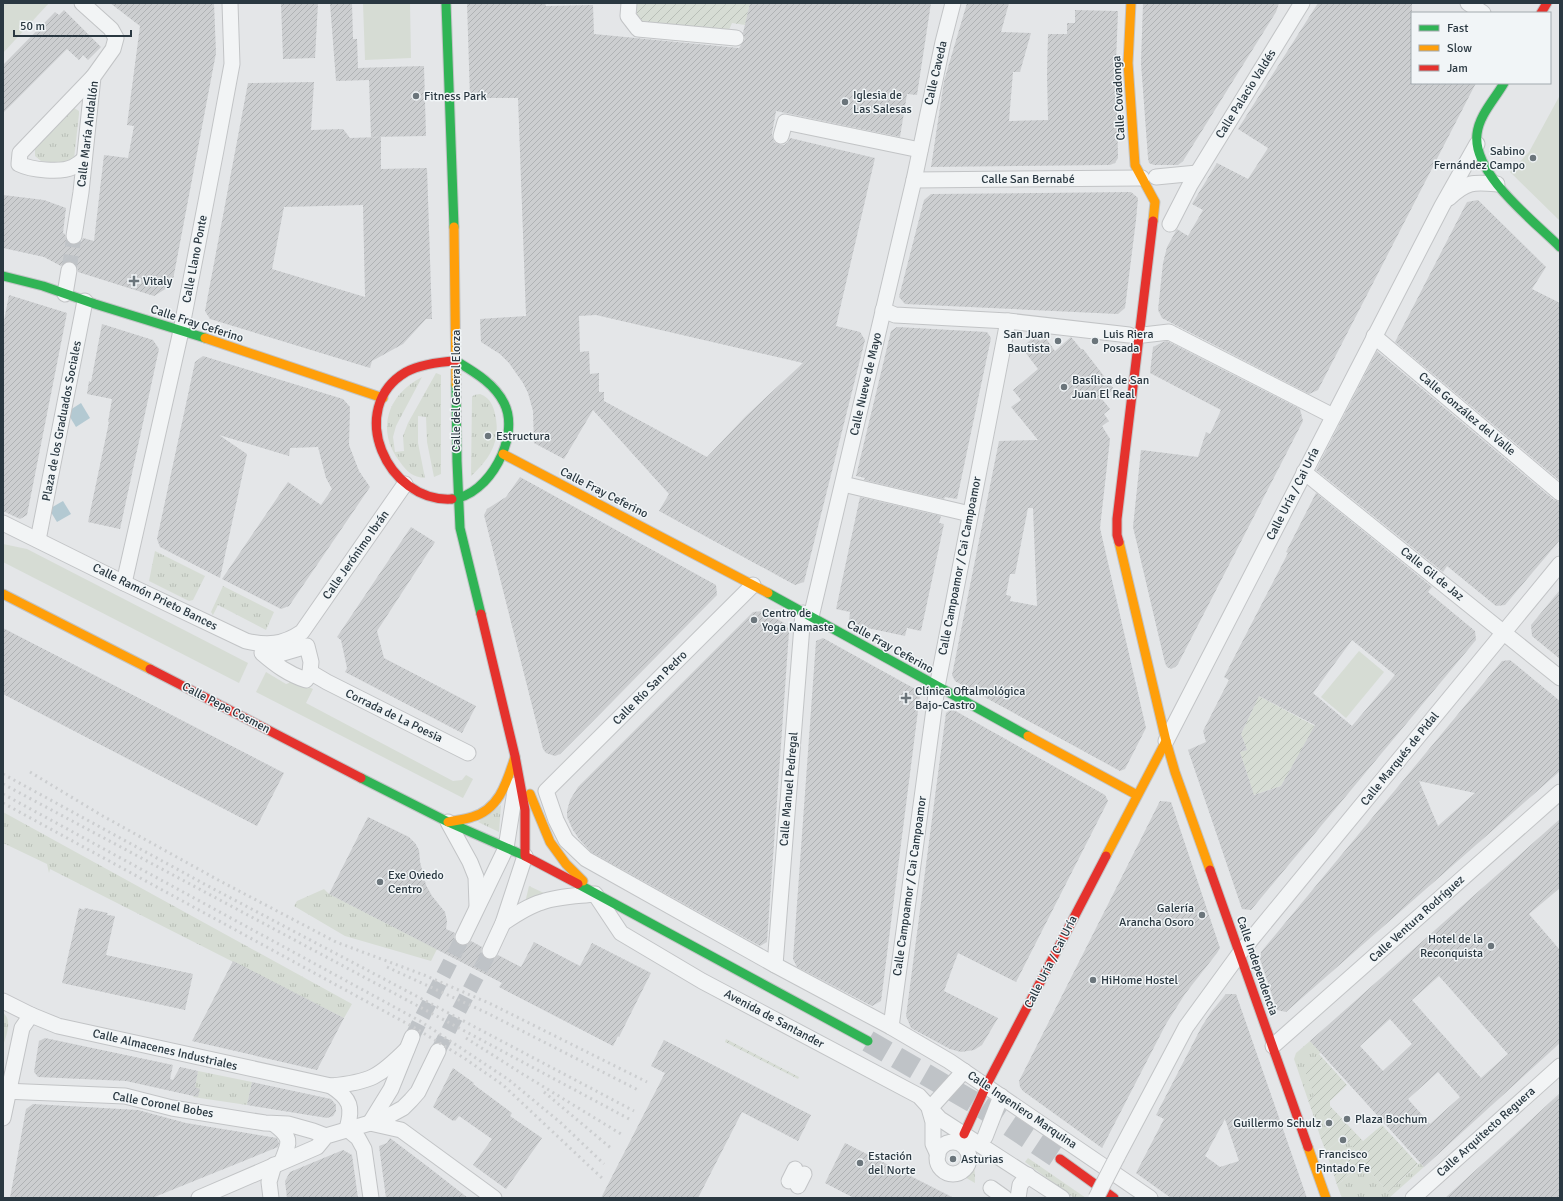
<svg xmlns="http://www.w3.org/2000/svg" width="1563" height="1201" viewBox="0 0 1563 1201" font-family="Signika,sans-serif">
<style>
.grass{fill:url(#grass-tufts)}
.park{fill:#d6dcd4}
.garden{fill:url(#garden-furrows)}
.water{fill:#b3c9d2}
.building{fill:url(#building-hatch);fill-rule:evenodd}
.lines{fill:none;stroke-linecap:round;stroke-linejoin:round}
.street-tunnel{stroke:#bfc3c7;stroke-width:15;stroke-dasharray:15 8;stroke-linecap:butt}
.highway-tunnel{stroke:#bfc3c7;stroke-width:22;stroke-dasharray:22 11;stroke-linecap:butt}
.street-casing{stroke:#c2c4c6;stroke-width:17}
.fast-casing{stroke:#c2c4c6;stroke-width:11}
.slow-casing{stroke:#c2c4c6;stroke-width:11}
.jam-casing{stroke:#c2c4c6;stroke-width:11}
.street{stroke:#f2f4f5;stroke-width:15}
.fast{stroke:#30b455;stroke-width:9}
.slow{stroke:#ff9f0a;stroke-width:9}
.jam{stroke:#e5322d;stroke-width:9}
.rail{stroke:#ccced0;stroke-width:3;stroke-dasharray:2 4;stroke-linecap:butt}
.street-bridge-casing{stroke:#c2c4c6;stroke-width:17;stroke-linecap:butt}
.street-bridge{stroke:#f2f4f5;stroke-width:15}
.poi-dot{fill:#6b757b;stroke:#f1f5f7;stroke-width:1.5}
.labels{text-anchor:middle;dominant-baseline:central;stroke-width:3;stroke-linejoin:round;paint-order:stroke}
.street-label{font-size:12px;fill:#2a3841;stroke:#f1f5f7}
.poi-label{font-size:12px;fill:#2a3841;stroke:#f1f5f7;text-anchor:start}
</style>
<defs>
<pattern id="grass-tufts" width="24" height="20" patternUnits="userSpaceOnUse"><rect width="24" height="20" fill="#d6dcd4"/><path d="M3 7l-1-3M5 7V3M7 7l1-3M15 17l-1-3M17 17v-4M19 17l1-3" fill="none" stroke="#b8beb7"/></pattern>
<pattern id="garden-furrows" width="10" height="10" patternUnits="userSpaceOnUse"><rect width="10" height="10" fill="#d6dcd4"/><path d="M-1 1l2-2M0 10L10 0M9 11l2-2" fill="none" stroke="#b8beb7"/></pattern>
<pattern id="building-hatch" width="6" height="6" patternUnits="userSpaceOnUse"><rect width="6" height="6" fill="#ccced0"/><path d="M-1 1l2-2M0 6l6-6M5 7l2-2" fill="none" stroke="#afb2b4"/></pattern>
</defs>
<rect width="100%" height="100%" fill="#e4e6e8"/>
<g class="grass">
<polygon points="74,108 79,111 79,114 74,159 68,164 41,161 35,156 35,149"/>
<path d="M 436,373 L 441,375 L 441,474 L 434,477 L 427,442 L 426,417 L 418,416 L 418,443 L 425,478 C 413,477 407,472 400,462 C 375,430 388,394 422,377 L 396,426 L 393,437 L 395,452 L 404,451 L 403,436 L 408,423 Z"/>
<path d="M 480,394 C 488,397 492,403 494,410 C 502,438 492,457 471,476 L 472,397 L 474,395 Z"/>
<polygon points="155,551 205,576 193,600 189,601 149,581"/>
<polygon points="223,586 274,612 266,630 218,605 213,615 211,612"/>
<polygon points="501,805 499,832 478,822"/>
<polygon points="3,812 352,1004 344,1018 50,869 49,873 47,864 3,843"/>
<polygon points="529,886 546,894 525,903"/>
<polygon points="324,889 329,894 437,949 431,961 345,936 294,906 297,901"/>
<path d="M 3,1013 C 13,1020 6,1036 3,1046 Z"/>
<polygon points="1310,1041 1321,1052 1305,1068 1314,1095 1312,1098 1308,1100 1294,1059 1296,1053"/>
<polygon points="198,1071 252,1082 247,1105 193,1097"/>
<polygon points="1319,1113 1325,1115 1333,1123 1320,1136 1313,1114"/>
<polygon points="1343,1136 1354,1148 1355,1152 1352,1156 1333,1172 1326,1152"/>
<polygon points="972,1155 974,1155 975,1183 963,1176 971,1164"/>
<polygon points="1028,1158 1086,1198 1074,1198 1025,1162"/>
<polygon points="1420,1163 1424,1167 1389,1198 1342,1198 1337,1185 1361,1166 1366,1167 1388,1192"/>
</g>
<g class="park">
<polygon points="3,3 49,3 3,53"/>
<polygon points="363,3 410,3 411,58 365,60"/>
<polygon points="1560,95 1560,221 1510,172 1529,152"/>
<polygon points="3,544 27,549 248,663 239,683 3,562"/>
<polygon points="1359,651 1384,672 1346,718 1321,697"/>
<polygon points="266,672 286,684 289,683 291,679 313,689 306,703 453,781 462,780 466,775 473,779 463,798 256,692"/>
<polygon points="906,1052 919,1059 910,1075 897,1068"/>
</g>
<g class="garden">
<polygon points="637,3 750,3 745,25 732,23 729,30 724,32 642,23 637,16"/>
<polygon points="1229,680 1315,726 1281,786 1253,795 1250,790 1252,789 1240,752 1247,750 1241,734 1252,711 1222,695"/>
<polygon points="726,1039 799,1077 798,1079 725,1042"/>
<path d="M 1319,1054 L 1347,1085 L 1330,1101 L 1330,1106 L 1363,1141 L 1382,1125 L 1418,1164 L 1388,1192 L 1366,1167 L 1363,1166 L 1359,1167 L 1337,1185 L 1333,1172 L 1352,1156 L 1355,1150 L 1343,1136 L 1326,1152 L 1320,1136 L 1333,1123 C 1326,1116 1323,1112 1313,1114 L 1308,1100 L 1313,1097 L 1314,1095 L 1304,1068 Z"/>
</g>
<g class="water">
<polygon points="81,403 90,418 76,427 67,412"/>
<polygon points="63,501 71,514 57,522 49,509"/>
</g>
<g class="building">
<polygon points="110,3 214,3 216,53 172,285 154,296 78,272 77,266 71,261 66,262 61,266 44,257 3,248 3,195 44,200 66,208 63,233 65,234 66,239 68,243 72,245 77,244 81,242 83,238 94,241 104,155 128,158 134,126 127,125 140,26"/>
<polygon points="281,3 318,3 315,58 283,59"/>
<polygon points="330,3 352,3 353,39 357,39 358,68 424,66 426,136 371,137 369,80 336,81"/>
<path d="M 467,3 L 545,3 L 546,6 L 593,5 L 594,34 L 739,48 L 745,39 L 743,33 L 750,3 L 931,3 L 917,95 L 907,94 L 900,137 L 776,111 L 772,134 L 774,142 L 778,144 L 784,145 L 788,142 L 790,138 L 875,158 L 836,326 L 860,332 L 865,340 L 804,582 L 795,585 L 659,511 L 669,494 L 593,410 L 564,459 L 534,443 L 533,411 L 528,393 L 523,383 L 509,363 L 500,354 L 481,342 L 480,319 L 526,316 L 518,98 L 470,98 ZM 596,315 L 803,363 L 746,416 L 707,457 L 604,401 L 604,392 L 599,392 L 599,373 L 590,374 L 589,351 L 580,352 L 579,316 Z"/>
<polygon points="967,3 1009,3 1001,32 1031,33 1020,72 1013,72 1009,121 1048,120 1047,74 1048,34 1067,34 1067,23 1075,23 1075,10 1118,11 1116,62 1118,158 1115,163 1110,165 931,167 944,81"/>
<polygon points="1143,3 1279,3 1276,12 1183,161 1178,165 1154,165 1149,163 1148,158 1141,63"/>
<polygon points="1318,3 1412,3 1412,83 1476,83 1318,390 1309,394 1162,318 1158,310 1163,263 1167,247 1177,229 1188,236 1203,210 1192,204 1217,163 1248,179 1268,148 1238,129"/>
<polygon points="64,10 101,47 88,60 83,55 79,60 67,49 3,113 3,65 55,12 59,15"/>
<path d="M 314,82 L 311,130 L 343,129 L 350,138 L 381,137 L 381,169 L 427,168 L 432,319 L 426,319 L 403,344 L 372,361 L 370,368 L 210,319 L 205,311 L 248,83 ZM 363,205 L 365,297 L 272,269 L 284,207 Z"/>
<polygon points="1131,192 1138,198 1136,220 1125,308 1118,314 905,304 899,297 924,200 931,194"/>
<polygon points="1478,200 1546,267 1532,289 1560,303 1560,481 1395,342 1467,202"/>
<polygon points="9,295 67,313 27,515 20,519 3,511 3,326"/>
<polygon points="102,324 153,340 159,349 120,529 88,522 109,422 108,422 112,399 87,394 89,381 91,382"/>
<polygon points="897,327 987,332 991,338 957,499 945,497 944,499 864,480 865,478 856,476 891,331"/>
<path d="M 1035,336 L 1040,341 L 1045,337 L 1055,351 L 1071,337 L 1081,349 L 1083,349 L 1114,389 L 1102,399 L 1110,409 L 1104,414 L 1109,421 L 1102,426 L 1110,439 L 1100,528 L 1146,728 L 1125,769 L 1120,771 L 955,681 L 952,675 L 999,441 L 1038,440 L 1011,407 L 1021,400 L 1013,390 L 1038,369 L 1025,352 L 1028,349 L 1025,345 ZM 1028,508 L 1033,508 L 1037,606 L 1010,601 L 1011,596 L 1006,595 L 1010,574 L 1015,574 Z"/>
<polygon points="1167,341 1300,409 1303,421 1178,664 1175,667 1171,669 1167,667 1165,663 1133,527 1141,450 1198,457 1206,432 1210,434 1221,410 1150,373 1153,347 1163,342"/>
<polygon points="1377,351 1554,500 1560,502 1560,540 1505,605 1496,606 1447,566 1443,572 1316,470"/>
<polygon points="203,356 343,399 350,407 349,445 359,471 370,487 289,606 281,609 222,579 288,482 321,505 332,489 326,478 318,447 290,448 289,456 219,435 247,454 220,578 160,547 157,539 195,362"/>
<polygon points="520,477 716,585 717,595 597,717 560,754 555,756 546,753 543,749 484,515 487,509 506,497"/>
<path d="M 1316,493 L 1432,587 L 1428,592 L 1475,631 L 1476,640 L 1251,910 L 1242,909 L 1188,750 L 1206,742 L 1203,731 L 1229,680 L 1224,677 L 1288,553 L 1286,552 ZM 1352,640 L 1395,675 L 1352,726 L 1313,693 ZM 1259,696 L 1315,725 L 1281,786 L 1254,795 L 1240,752 L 1247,750 L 1241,734 Z"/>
<polygon points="860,497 941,516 939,523 944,524 921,631 907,628 905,636 863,627 849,621 850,612 836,609"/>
<polygon points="411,527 435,542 377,631 384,658 476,706 462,733 345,672 347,668 341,640 337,637"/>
<polygon points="1560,590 1560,659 1532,636 1531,625"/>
<polygon points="763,611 786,624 789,632 767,942 760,946 591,852 579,839 573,830 567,817 567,811 570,800 578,787 753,612"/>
<polygon points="3,628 284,773 257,826 3,694"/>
<polygon points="823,638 917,690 920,695 881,1001 872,1006 797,967 793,959 816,641"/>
<path d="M 1510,660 L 1560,701 L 1560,771 L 1286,1012 L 1277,1010 L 1260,959 L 1261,952 L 1502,661 ZM 1419,781 L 1475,793 L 1438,826 Z"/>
<polygon points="952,709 1105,795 1108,801 1016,982 958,953 944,991 998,1018 982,1045 974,1050 961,1052 950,1049 911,1028 906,1016 946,713"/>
<polygon points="1160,801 1171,802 1220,948 1217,953 1185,994 1166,1024 1102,1148 1023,1091 1020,1087 1019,1081"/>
<polygon points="368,817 409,837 415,843 419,850 420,862 426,885 432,896 445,912 447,921 446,929 455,933 454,938 459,945 464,946 471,941 482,947 481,952 486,959 491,960 498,955 521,967 534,942 580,966 592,943 651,973 619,1037 618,1036 613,1046 499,987 502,983 329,894"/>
<path d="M 1560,819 L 1560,888 L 1529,914 L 1560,950 L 1560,1043 L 1424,1167 L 1310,1041 ZM 1439,976 L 1508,1054 L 1481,1078 L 1412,1000 ZM 1390,1019 L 1412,1044 L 1383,1071 L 1360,1046 ZM 1438,1072 L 1460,1097 L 1430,1124 L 1408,1099 Z"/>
<polygon points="79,908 84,910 85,908 108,913 107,915 115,916 106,955 193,974 185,1010 62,983"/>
<polygon points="233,961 344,1018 317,1070 192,1041"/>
<path d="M 1226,994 L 1236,994 L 1307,1198 L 1171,1198 L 1136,1173 L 1164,1119 L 1156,1115 L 1202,1026 L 1212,1011 ZM 1225,1119 L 1239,1161 L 1220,1167 L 1205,1156 Z"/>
<polygon points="45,1038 173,1065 170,1079 173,1080 180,1067 198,1071 195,1087 200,1089 198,1097 126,1081 38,1077 34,1072 39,1041"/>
<polygon points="664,1040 811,1115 798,1141 742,1112 698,1198 601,1198 665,1073 651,1066"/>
<polygon points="453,1068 474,1083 473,1084 512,1113 510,1116 542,1138 506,1189 473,1165 492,1139 459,1116 455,1121 454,1120 453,1121 433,1107"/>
<polygon points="252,1082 331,1099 336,1105 336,1111 333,1116 327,1118 247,1105"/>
<polygon points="1560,1093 1560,1198 1445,1198 1532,1119"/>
<polygon points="33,1104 138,1110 186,1123 277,1138 279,1143 278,1147 152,1198 10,1198 26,1109"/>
<polygon points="390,1138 427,1166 468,1198 386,1198 379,1146 387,1143"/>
<polygon points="845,1143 954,1198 854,1198 825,1183"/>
<polygon points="343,1150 352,1155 358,1198 287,1198 285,1181 290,1172"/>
</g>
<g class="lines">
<g class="street-tunnel">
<polyline points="69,270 74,236"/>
<polyline points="412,1037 463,937"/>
<polyline points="438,1051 490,951"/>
</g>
<polyline class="highway-tunnel" points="868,1041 980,1106 1060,1159"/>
<g class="street-casing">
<g id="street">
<polyline points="629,3 628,16 638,29 736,38"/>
<polyline points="1468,3 1483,13"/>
<polyline points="781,136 785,122 920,150"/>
<path d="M 84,159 C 81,162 77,165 73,167 C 61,173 31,170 19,164 L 20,153 L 93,77"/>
<polyline points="1156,177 1197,173"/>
<polyline points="914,180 1142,178"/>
<path d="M 1449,198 C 1467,181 1474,182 1497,184"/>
<polyline points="1170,224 1190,185 1302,3"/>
<polyline points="74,236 81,192 93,77 113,49 116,38 111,29 82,3"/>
<polyline points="65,294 69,270"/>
<polyline points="883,310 895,315 1008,321 1129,335"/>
<polyline points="1143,335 1169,332 1333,416"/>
<polyline points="1374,336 1560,493"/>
<polyline points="1304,472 1560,678"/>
<polyline points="843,484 970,514"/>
<path d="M 3,523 L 124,583 L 246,641 C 267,646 283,645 302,632 L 405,484"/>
<polyline points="38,540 85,301"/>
<polyline points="124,583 181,331 216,150 232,64 230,3"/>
<polyline points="753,585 546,791 556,820 566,840 586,859 775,965 891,1027 949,1061 1150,1198"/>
<polyline points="811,617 914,180 943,42 953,3"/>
<path d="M 310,672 L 311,662 L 307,646 L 283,653 L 262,653 C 276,665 288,674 306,680 L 310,672 L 327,682 L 468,753"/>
<polyline points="1166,741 1442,206 1477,144"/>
<polyline points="448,822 470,862 476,877 477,906"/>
<path d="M 503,923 C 515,915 528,906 542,902 C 558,896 577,896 595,894 L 621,933 L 702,981 L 919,1096 L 940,1119 L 1062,1198"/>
<polyline points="463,937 506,848 516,785"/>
<polyline points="490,951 503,923 525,856"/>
<polyline points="775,965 803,613"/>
<path d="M 3,1001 L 31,1015 L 58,1026 L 331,1086 C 371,1082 379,1077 407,1049"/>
<polyline points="891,1027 937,687 1008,321"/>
<polyline points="1273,1046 1560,792"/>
<path d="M 331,1086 C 351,1099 353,1107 347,1129"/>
<polyline points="3,1091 125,1096 172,1108 265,1123 288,1124 313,1131 326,1136"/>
<polyline points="934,1104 964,1071"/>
<polyline points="929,1108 933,1122 933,1144 938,1155"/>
<polyline points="3,1118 22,1028 31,1015"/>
<polyline points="370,1123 401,1130 494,1198"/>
<polyline points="370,1123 391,1089 412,1037"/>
<path d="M 274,1124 C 292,1138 290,1141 282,1161"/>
<polyline points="347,1129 358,1138 364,1149 371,1198"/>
<polyline points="985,1137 1001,1096"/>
<circle cx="953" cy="1158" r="16"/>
<polyline points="1117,1157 1186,1027 1240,953 1560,564"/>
<polyline points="789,1181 795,1169"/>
<polyline points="798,1186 804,1174"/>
<polyline points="991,1188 1005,1198"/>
<polyline points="199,1198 317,1147 326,1136 370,1123 392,1114 403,1108 411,1100 418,1092 438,1051"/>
<polyline points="271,1198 269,1182 274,1165"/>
<polyline points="1018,1198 1020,1185 1028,1175"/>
<polyline points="1413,1198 1560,1066"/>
</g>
</g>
<g class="fast-casing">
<g id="fast">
<polyline points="446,3 454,227"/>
<path d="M 1504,83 C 1495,99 1479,115 1477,134 C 1472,174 1534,221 1560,247"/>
<polyline points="3,276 43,286 95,304 205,338"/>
<polyline points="456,385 457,461 460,528 481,614"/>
<path d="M 452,499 C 489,496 521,436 504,403 C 494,383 474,372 456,361"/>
<polyline points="768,593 1028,736"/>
<polyline points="361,778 448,822 525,856"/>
<polyline points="578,884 868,1041"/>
</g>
</g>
<g class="slow-casing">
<g id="slow">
<polyline points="1131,3 1128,63 1135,165 1155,202 1153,221"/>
<polyline points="454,227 456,385"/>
<polyline points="205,338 383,398"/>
<polyline points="503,454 768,593"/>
<polyline points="1119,542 1166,741 1175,772 1210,870"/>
<polyline points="3,594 150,669"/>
<polyline points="1028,736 1137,795"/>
<polyline points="530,794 550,842 566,864 583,881"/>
<path d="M 448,822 C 456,820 464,820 472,817 C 500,809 507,781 515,757"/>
<polyline points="1106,856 1166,741"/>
<polyline points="1308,1147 1326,1198"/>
</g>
</g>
<g class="jam-casing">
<g id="jam">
<polyline points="1541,13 1547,3"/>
<path d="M 452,499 C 387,503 345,408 406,372 C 421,364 439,362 456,361"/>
<polyline points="1119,542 1117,535 1117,519 1153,221"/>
<polyline points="481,614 515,756 525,810 525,856 578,884"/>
<polyline points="150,669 361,778"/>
<polyline points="1210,870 1308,1147"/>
<polyline points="964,1134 986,1086 1106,856"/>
<polyline points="1060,1159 1114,1198"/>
</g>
</g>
<use href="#street" class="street"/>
<use href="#fast" class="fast"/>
<use href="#slow" class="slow"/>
<use href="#jam" class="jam"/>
<g class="rail">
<polyline points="30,772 101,815 220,881 336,942 424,975 491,1004 647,1082"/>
<polyline points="3,774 208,886 634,1111"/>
<polyline points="3,784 631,1120"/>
<polyline points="3,794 420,1021 509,1080 561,1123 604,1164"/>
<polyline points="3,803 415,1028 464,1058 503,1085 603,1179"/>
<polyline points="387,967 487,1013 640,1091"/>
<polyline points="466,1038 521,1073 621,1134"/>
<polyline points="544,1092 612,1149"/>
</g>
<g class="street-bridge-casing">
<polyline id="street-bridge" points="1096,1198 1117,1157"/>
</g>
<use href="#street-bridge" class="street-bridge"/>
</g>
<g class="poi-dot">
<circle cx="416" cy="96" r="4"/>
<circle cx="845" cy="102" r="4"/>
<circle cx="1533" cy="158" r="4"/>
<path d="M132 275h4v4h4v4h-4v4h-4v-4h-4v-4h4z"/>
<circle cx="1058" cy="341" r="4"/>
<circle cx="1095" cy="341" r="4"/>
<circle cx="1064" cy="387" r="4"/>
<circle cx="488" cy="436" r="4"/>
<circle cx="754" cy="620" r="4"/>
<path d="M904 692h4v4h4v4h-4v4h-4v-4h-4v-4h4z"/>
<circle cx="380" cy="882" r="4"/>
<circle cx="1202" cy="915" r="4"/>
<circle cx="1491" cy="946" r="4"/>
<circle cx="1093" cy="980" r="4"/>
<circle cx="1347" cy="1119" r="4"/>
<circle cx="1329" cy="1123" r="4"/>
<circle cx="1343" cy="1140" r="4"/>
<circle cx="953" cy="1159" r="4"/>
<circle cx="860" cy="1163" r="4"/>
</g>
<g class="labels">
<g class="street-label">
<text transform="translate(936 73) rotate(-77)">Calle Caveda</text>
<text transform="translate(1246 94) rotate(-58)">Calle Palacio Valdés</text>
<text transform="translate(1119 98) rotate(-93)">Calle Covadonga</text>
<text transform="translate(88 134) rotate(-83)">Calle María Andallón</text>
<text x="1028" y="179">Calle San Bernabé</text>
<text transform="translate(195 259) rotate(-79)">Calle Llano Ponte</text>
<text transform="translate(197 324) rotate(18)">Calle Fray Ceferino</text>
<text transform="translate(866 384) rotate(-77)">Calle Nueve de Mayo</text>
<text transform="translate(456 391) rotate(-90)">Calle del General Elorza</text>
<text transform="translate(1467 414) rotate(40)">Calle González del Valle</text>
<text transform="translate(62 421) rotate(-79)">Plaza de los Graduados Sociales</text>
<text transform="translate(604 493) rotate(27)">Calle Fray Ceferino</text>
<text transform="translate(1293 494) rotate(-63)">Calle Uría / Cai Uría</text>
<text transform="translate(356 555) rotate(-55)">Calle Jerónimo Ibrán</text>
<text transform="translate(960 566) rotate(-79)">Calle Campoamor / Cai Campoamor</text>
<text transform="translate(1432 574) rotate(39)">Calle Gil de Jaz</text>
<text transform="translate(155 597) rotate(26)">Calle Ramón Prieto Bances</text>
<text transform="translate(890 647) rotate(29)">Calle Fray Ceferino</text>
<text transform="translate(650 688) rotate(-45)">Calle Río San Pedro</text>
<text transform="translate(226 708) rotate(27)">Calle Pepe Cosmen</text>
<text transform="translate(394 716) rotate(26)">Corrada de La Poesia</text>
<text transform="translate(1400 759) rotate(-51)">Calle Marqués de Pidal</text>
<text transform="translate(789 789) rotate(-85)">Calle Manuel Pedregal</text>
<text transform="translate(910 886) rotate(-82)">Calle Campoamor / Cai Campoamor</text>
<text transform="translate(1417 919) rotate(-42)">Calle Ventura Rodríguez</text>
<text transform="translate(1051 962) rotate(-63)">Calle Uría / Cai Uría</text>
<text transform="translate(1257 966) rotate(71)">Calle Independencia</text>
<text transform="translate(774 1019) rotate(28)">Avenida de Santander</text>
<text transform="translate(165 1050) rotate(13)">Calle Almacenes Industriales</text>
<text transform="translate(163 1105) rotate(10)">Calle Coronel Bobes</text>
<text transform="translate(1022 1110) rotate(34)">Calle Ingeniero Marquina</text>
<text transform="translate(1486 1132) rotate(-42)">Calle Arquitecto Reguera</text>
</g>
<g class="poi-label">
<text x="853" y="95">Iglesia de<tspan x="853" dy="14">Las Salesas</tspan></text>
<text x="424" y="96">Fitness Park</text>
<text x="1525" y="151" text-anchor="end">Sabino<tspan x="1525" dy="14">Fernández Campo</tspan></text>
<text x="143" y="281">Vitaly</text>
<text x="1050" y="334" text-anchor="end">San Juan<tspan x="1050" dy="14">Bautista</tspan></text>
<text x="1103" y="334">Luis Riera<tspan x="1103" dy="14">Posada</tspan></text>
<text x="1072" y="380">Basílica de San<tspan x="1072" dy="14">Juan El Real</tspan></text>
<text x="496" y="436">Estructura</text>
<text x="762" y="613">Centro de<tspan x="762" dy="14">Yoga Namaste</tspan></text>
<text x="915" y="691">Clínica Oftalmológica<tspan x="915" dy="14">Bajo-Castro</tspan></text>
<text x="388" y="875">Exe Oviedo<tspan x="388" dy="14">Centro</tspan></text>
<text x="1194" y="908" text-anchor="end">Galería<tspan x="1194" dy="14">Arancha Osoro</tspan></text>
<text x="1483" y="939" text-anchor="end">Hotel de la<tspan x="1483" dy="14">Reconquista</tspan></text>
<text x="1101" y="980">HiHome Hostel</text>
<text x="1355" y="1119">Plaza Bochum</text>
<text x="1321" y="1123" text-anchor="end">Guillermo Schulz</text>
<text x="1343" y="1154" text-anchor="middle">Francisco<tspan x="1343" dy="14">Pintado Fe</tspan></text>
<text x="868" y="1156">Estación<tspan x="868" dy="14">del Norte</tspan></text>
<text x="961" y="1159">Asturias</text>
</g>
</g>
<rect width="1563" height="1201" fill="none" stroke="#2a3841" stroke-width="8"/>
<rect x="1411" y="12" width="140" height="72" fill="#f1f5f7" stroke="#a1a9ae"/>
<rect x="1419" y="25" width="20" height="6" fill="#30b455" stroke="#a1a9ae"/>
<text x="1447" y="32" font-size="12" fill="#2a3841">Fast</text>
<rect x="1419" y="45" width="20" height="6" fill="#ff9f0a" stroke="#a1a9ae"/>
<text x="1447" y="52" font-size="12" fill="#2a3841">Slow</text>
<rect x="1419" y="65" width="20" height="6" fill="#e5322d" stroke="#a1a9ae"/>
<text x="1447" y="72" font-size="12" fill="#2a3841">Jam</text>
<path d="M14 30v6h117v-6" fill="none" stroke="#2a3841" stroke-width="2"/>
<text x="20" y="30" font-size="12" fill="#2a3841" stroke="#f1f5f7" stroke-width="3" paint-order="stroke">50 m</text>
</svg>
